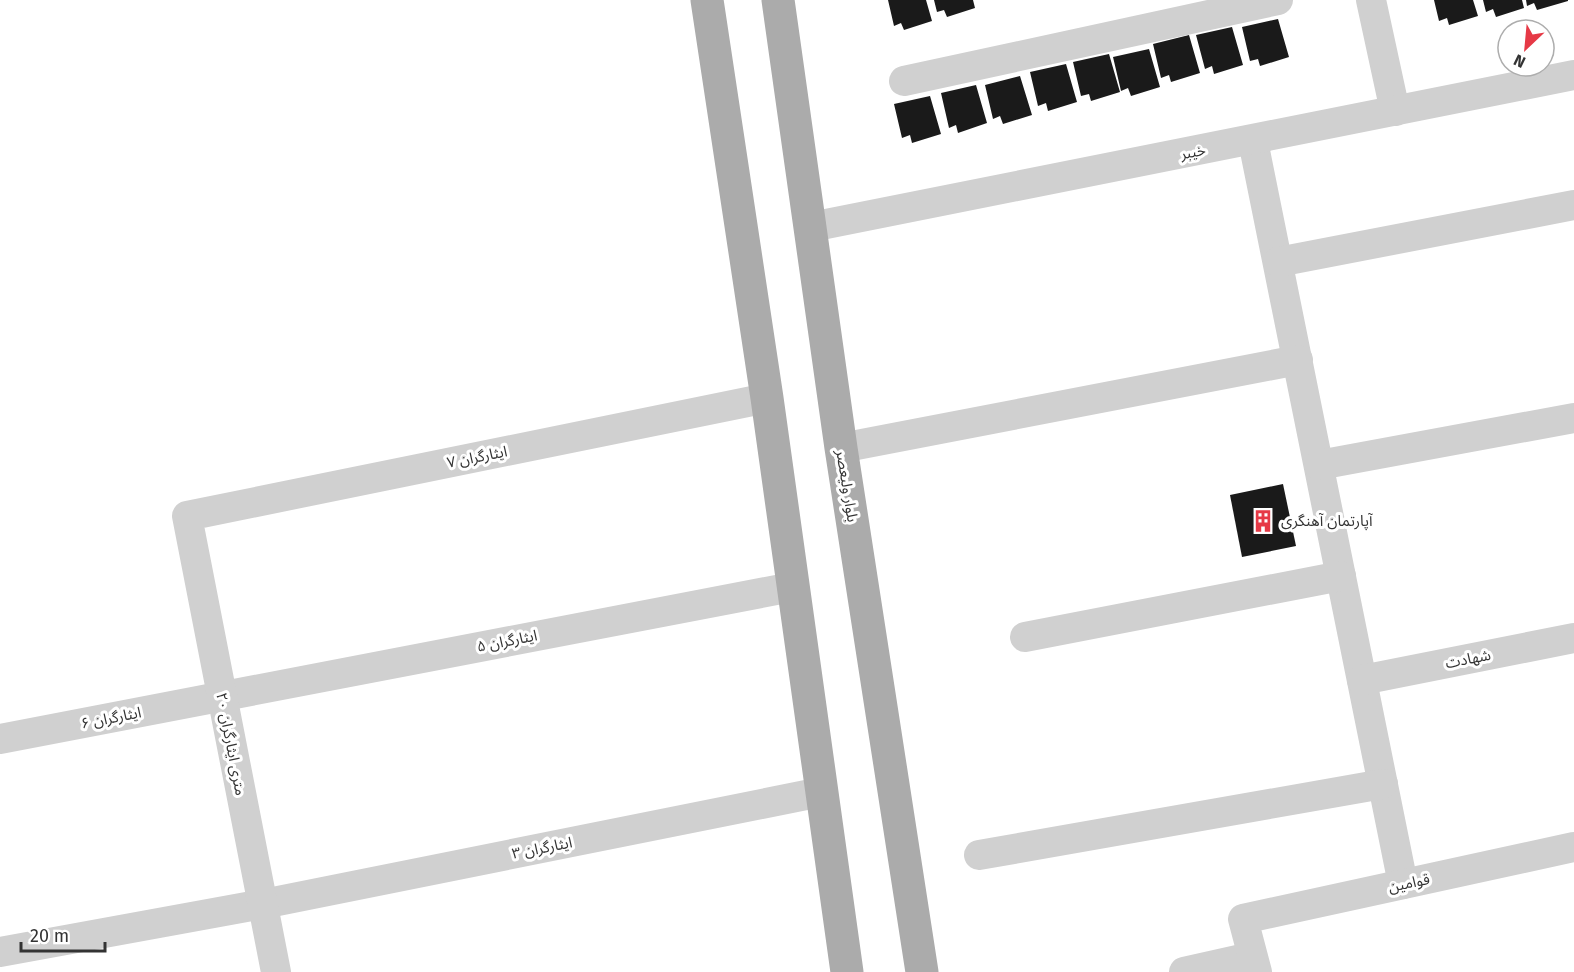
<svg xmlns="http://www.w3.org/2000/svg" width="1574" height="972" viewBox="0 0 1574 972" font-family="'Fira Sans','Noto Sans Arabic',sans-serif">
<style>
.building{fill:#1a1a1a}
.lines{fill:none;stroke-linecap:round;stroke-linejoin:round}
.minor{stroke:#d0d0d0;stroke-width:30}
.major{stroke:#ababab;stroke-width:33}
.labels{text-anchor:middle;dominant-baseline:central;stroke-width:6;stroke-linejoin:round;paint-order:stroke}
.street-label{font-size:15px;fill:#333;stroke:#fff}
.poi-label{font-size:15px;fill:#333;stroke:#fff;text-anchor:start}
</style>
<rect width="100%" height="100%" fill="#fff"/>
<g class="building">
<polygon points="888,0 926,0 932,21 904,30 901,23 894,26"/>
<polygon points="934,0 973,0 975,8 947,17 944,10 937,12"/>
<polygon points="1434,0 1473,0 1478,16 1449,25 1447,18 1439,21"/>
<polygon points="1483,0 1522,0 1524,8 1496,17 1493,9 1486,12"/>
<polygon points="1526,0 1568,0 1568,1 1537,10 1534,3 1527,6"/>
<polygon points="1278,19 1289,57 1260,66 1258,59 1250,61 1242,27"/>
<polygon points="1232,27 1243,65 1214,74 1212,66 1205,69 1196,35"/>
<polygon points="1189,35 1200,73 1171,82 1169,75 1161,78 1153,44"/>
<polygon points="1149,49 1160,87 1131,96 1128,88 1121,91 1113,57"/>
<polygon points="1109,54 1120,92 1091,101 1089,94 1081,96 1073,62"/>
<polygon points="1066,64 1077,102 1048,111 1046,103 1038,106 1030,72"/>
<polygon points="1020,76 1032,115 1003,124 1000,116 993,119 985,85"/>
<polygon points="976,85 987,123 958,133 956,125 949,128 941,93"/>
<polygon points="930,96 941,134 912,143 910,135 902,138 894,104"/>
<polygon points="1283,484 1296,546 1242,557 1230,495"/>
</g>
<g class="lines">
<g class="minor">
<polyline points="1371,0 1395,111"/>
<polyline points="904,81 1278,0"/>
<polyline points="1253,141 1403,884"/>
<polyline points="811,227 1574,75"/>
<polyline points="1278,262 1574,205"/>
<polyline points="841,448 1298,360"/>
<polyline points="1319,465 1574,418"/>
<polyline points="1025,637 1341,576"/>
<polyline points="1362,680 1574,638"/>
<polyline points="0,739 792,587"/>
<polyline points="979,855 1383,784"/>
<polyline points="0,952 263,904 821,792"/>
<polyline points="276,972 187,516 767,398"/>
<polyline points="1184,972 1251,957"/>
<polyline points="1257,972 1243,919 1574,847"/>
</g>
<g class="major">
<polyline points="707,0 767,398 847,972"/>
<polyline points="778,0 841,448 922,972"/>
</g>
</g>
<defs>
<g id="building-bare" transform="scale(1.8)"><path d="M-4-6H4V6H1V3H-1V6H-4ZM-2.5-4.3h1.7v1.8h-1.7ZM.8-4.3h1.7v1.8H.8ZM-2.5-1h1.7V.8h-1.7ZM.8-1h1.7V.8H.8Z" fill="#e63946" stroke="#fff" stroke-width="2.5" paint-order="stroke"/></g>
</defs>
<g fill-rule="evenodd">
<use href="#building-bare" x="1263" y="521"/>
</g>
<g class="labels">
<g class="street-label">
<text transform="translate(1193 152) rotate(-11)">خیبر</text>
<text transform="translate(477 457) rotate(-11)">ایثارگران ۷</text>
<text transform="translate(847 486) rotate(81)">بلوار ولیعصر</text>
<text transform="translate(507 641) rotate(-11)">ایثارگران ۵</text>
<text transform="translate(1468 659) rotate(-11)">شهادت</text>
<text transform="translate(111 718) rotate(-11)">ایثارگران ۶</text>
<text transform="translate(231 744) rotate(79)">۲۰ متری ایثارگران</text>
<text transform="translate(542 848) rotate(-11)">ایثارگران ۳</text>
<text transform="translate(1409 883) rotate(-12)">قوامین</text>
</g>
<g class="poi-label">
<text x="1281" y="521">آپارتمان آهنگری</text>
</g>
</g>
<g transform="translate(1526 48) rotate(206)"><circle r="28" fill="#ffffff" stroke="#adadad" stroke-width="1.5"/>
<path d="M0-4.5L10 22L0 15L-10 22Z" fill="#e63946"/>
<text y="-9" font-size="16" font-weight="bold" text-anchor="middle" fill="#333333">N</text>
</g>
<path d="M21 942v9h84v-9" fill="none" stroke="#333333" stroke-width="3"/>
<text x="30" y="942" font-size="18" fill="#333333" stroke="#ffffff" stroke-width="4.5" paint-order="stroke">20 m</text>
</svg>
